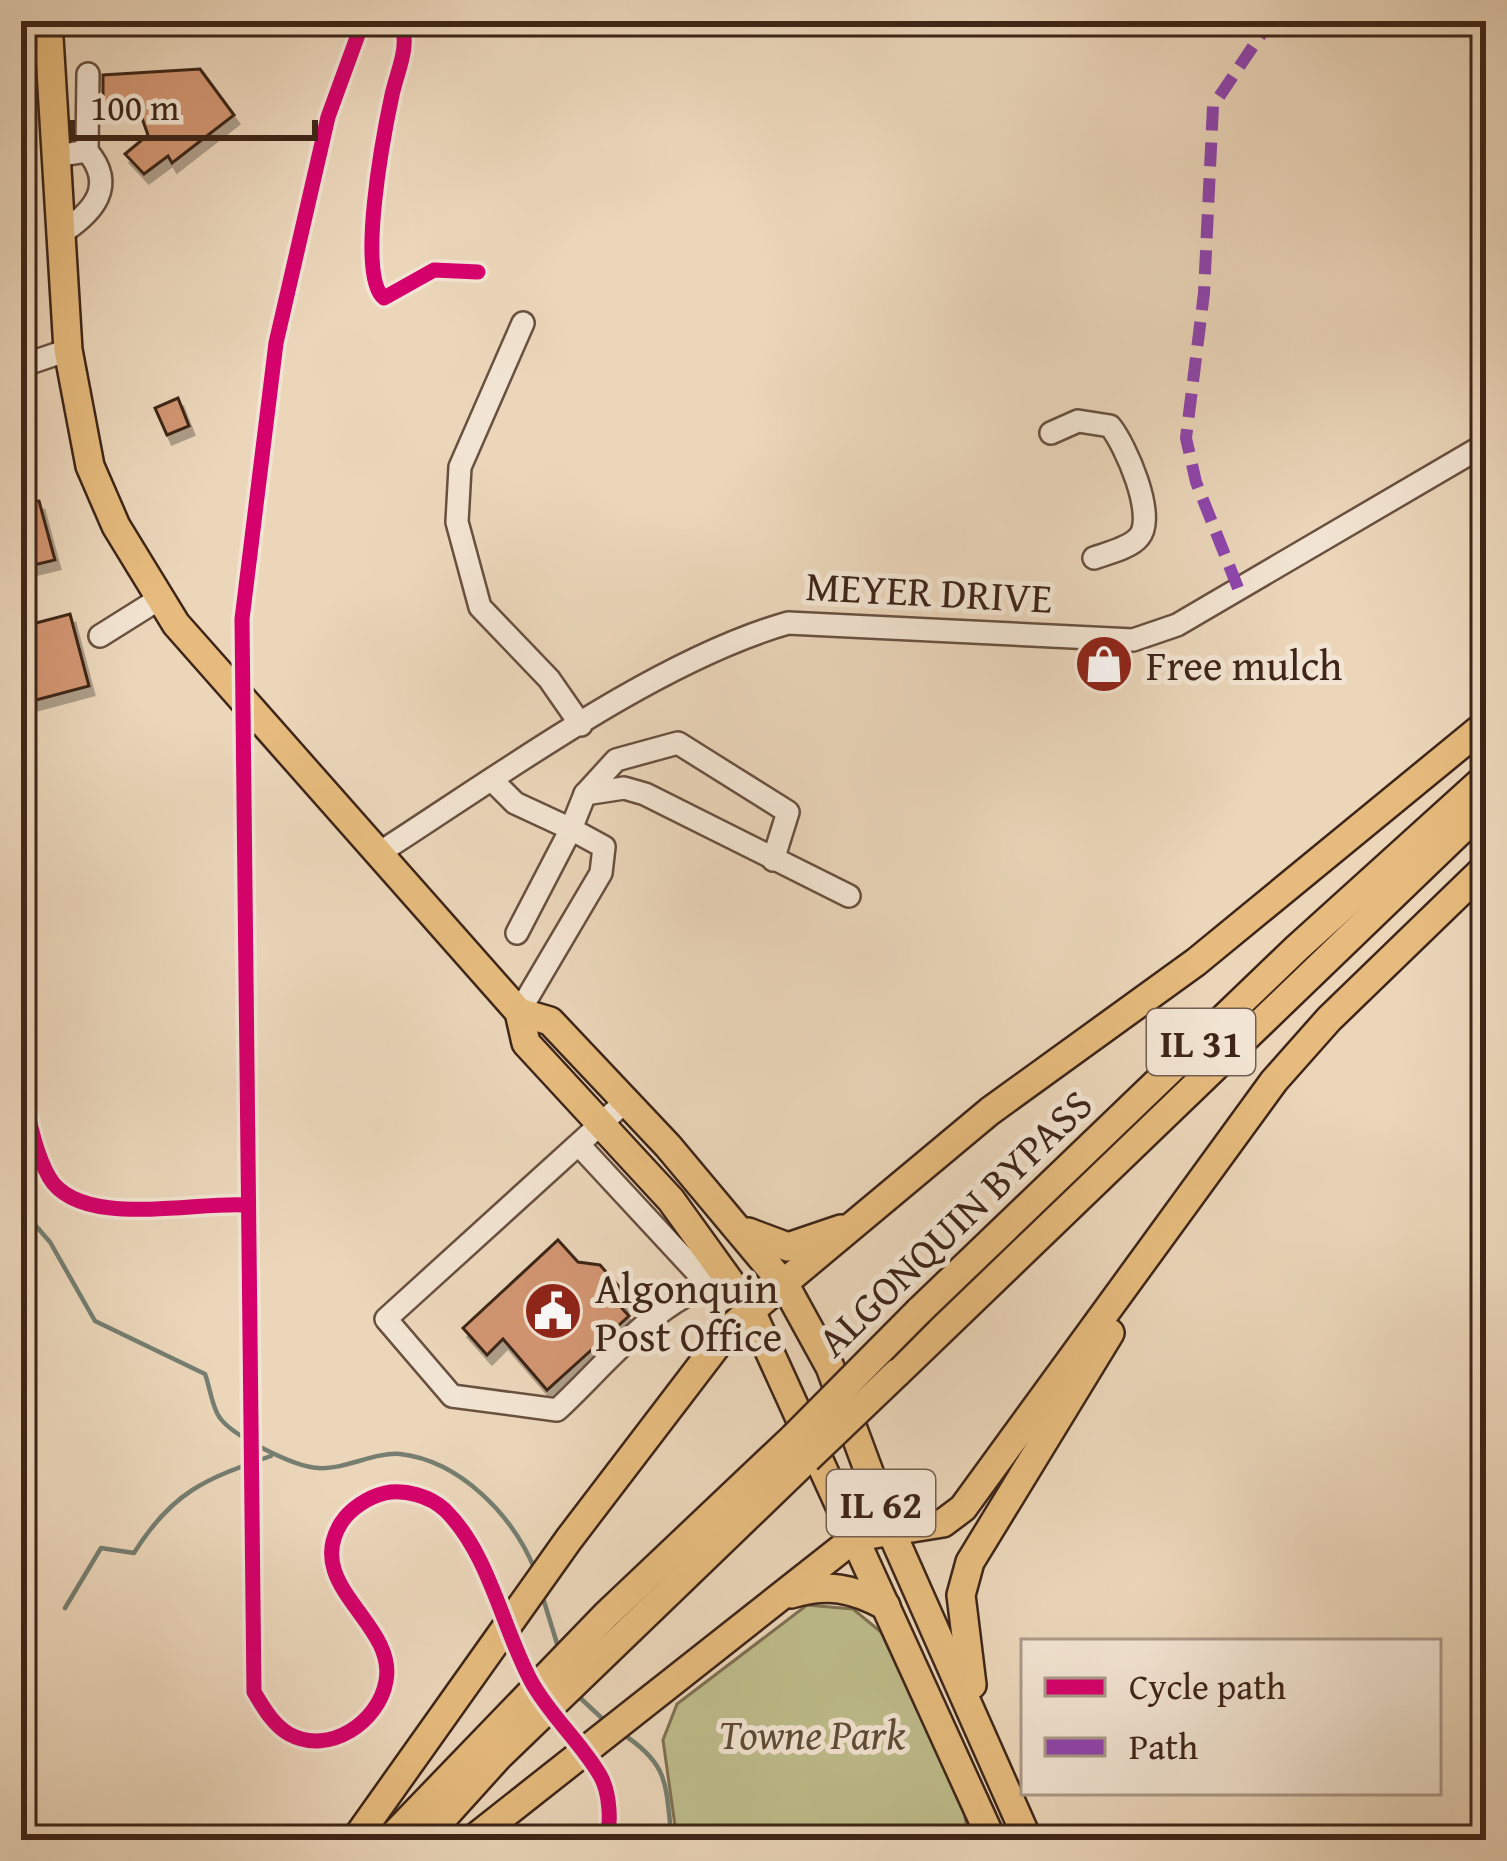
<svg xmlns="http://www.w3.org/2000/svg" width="1507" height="1861" viewBox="0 0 1507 1861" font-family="'Gentium Book Plus',serif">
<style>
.green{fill:#bebc8b;stroke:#7e7052;stroke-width:3}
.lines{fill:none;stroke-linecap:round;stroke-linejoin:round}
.stream{stroke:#757e70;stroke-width:4.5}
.building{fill:#d29672;stroke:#3e2518;stroke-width:3;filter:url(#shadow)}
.minor-casing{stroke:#695140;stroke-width:26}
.major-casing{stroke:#3e2518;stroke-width:32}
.minor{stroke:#f2e4d2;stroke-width:21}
.major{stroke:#e6bb7d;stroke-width:27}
.major-bridge-casing{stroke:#3e2518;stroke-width:32;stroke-linecap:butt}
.major-bridge{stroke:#e6bb7d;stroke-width:27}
.quiet{stroke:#8e44ad;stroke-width:12;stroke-dasharray:24 12;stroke-linecap:butt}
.cycleway-casing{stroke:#f2e4d2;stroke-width:22}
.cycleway{stroke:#d6006c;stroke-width:15}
.labels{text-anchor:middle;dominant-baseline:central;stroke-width:10;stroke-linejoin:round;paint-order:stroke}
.shield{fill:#f2e4d2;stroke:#745e50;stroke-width:3}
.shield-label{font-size:39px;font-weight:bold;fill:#3e2518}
.street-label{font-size:42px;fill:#3e2518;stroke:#f2e4d2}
.poi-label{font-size:42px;fill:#3e2518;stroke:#f2e4d2;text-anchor:start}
.park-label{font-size:42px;font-style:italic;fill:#5e4b35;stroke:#f2e4d2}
</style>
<defs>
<filter id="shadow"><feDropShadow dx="5" dy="9" stdDeviation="0" flood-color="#0004"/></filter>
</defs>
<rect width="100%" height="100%" fill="#ebd6ba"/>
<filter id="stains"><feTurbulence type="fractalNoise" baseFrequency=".00167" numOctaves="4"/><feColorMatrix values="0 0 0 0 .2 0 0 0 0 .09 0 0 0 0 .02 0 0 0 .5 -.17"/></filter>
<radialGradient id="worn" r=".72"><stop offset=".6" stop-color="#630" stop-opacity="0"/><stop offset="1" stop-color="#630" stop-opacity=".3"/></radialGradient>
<polygon class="green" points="807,1605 853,1609 881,1632 964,1811 969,1840 677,1840 663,1740 677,1704"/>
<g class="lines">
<g class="stream">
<path d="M 21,1209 L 50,1242 L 95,1321 L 205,1374 C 210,1387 212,1408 220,1418 C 234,1437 295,1467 318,1468 C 345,1470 373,1452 400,1454 C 461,1461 513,1516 535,1570"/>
<polyline points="21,1227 39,1229"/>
<polyline points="543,1598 559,1650"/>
<path d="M 65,1608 L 101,1548 L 134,1553 C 172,1492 205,1479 271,1456"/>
<polyline points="576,1694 607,1723"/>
<path d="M 621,1733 C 671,1765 665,1785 672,1840"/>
</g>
</g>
<g class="building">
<polygon points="200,69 234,115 172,163 168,156 144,174 125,154 148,135 138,107 103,109 103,75"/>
<polygon points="178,398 189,426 167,435 155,408"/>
<polygon points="39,501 55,560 21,568 21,502"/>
<polygon points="70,614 89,686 21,704 21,627"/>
<polygon points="558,1240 578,1262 600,1265 629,1298 620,1306 629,1316 547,1390 503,1339 487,1355 463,1328"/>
</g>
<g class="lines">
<g class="minor-casing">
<g id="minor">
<polyline points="87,151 88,74"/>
<path d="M 57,156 L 87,151 C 117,186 93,212 63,232"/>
<polyline points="523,323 460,467 457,522 480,607 549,679 581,725"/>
<polyline points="21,366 68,350"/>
<path d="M 1051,433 L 1078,421 L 1110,426 C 1125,444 1157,516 1139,537 C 1130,548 1108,553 1094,558"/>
<polyline points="100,636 159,599"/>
<polyline points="493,781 515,803 571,829 585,794 624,788 645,794 849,896"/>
<polyline points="585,794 616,760 678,743 788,812 773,860"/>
<path d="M 379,853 C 498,777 655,661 788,623 L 1133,640 L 1177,625 L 1486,444"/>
<polyline points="517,933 571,829 604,847 601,873 519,1012"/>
<path d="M 626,1101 L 386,1319 L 452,1396 L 557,1410 C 607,1364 662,1291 731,1279"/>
<polyline points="579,1145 706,1282"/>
</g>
</g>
<g class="major-casing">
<g id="major">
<polyline points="48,21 68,350 90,466 116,526 176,624 519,1012 526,1043 671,1200 751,1311 992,1840"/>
<polyline points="519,1012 550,1021 668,1146 786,1287 830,1367 891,1531 1028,1840"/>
<polyline points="748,1232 788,1247 841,1229"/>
<polyline points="919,1311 1297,948 1486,777"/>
<polyline points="897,1373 1486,806"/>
<path d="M 791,1594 C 828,1583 852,1588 886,1606"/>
<polyline points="972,1685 961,1595 970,1562 1110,1333"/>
<polyline points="355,1840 569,1539 730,1328 990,1111 1196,962 1486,724"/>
<polyline points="389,1840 606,1615 794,1437"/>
<polyline points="423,1840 498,1757 807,1459"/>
<polyline points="472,1840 856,1537 943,1523 963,1508 1274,1081 1329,1019 1486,867"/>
</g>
</g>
<use href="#minor" class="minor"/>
<use href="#major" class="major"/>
<g class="major-bridge-casing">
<g id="major-bridge">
<polyline points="794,1437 919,1311"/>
<polyline points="807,1459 897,1373"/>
</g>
</g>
<use href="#major-bridge" class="major-bridge"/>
<polyline class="quiet" points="1238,588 1196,482 1186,438 1204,293 1213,106 1270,21"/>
<g class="cycleway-casing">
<g id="cycleway">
<path d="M 363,21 L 328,117 L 276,343 L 242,619 L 254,1692 C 263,1707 273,1725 289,1734 C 329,1756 379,1722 386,1681 C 397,1623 302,1586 341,1523 C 350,1509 368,1497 385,1493 C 405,1489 430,1496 445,1510 C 489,1553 502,1627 531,1681 C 550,1716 582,1743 601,1777 C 610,1794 611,1822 607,1840"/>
<path d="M 401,21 C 410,48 398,68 392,95 C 384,132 356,277 384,298 L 434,270 L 478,272"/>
<path d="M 21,1087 C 29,1117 34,1150 49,1177 C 79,1229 192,1202 244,1205"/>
</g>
</g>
<use href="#cycleway" class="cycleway"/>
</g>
<defs>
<g id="shop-disc" transform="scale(3)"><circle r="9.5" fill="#8f2418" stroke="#f2e4d2"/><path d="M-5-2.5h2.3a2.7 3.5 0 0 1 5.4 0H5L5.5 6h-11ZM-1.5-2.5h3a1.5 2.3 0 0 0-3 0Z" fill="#fff"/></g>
<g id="civic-disc" transform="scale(3)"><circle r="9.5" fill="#8f2418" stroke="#f2e4d2"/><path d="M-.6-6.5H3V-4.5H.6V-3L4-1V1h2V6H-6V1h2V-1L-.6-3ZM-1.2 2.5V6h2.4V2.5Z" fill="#fff"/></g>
</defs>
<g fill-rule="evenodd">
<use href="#shop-disc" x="1104" y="664"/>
<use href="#civic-disc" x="553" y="1311"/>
</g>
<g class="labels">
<g class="shield">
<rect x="1147" y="1009" width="108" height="66" rx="9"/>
<rect x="827" y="1470" width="108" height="66" rx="9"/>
</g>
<g class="shield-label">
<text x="1201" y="1042">IL 31</text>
<text x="881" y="1503">IL 62</text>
</g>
<g class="street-label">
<text transform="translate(929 591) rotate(3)">MEYER DRIVE</text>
<text transform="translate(954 1222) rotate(-44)">ALGONQUIN BYPASS</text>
</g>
<g class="poi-label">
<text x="1146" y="664">Free mulch</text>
<text x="595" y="1287">Algonquin<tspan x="595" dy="48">Post Office</tspan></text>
</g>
<g class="park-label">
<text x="812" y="1733">Towne Park</text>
</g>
</g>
<rect width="1507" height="1861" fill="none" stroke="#ebd6ba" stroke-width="72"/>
<rect x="24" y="24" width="1459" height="1813" fill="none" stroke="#3e2518" stroke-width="6"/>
<rect x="36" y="36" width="1435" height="1789" fill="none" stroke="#3e2518" stroke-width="3"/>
<rect x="1021" y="1639" width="420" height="156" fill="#f2e4d2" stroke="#aa9888" stroke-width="3"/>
<rect x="1045" y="1678" width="60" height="18" fill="#d6006c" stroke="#aa9888" stroke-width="3"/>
<text x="1129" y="1699" font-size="36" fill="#3e2518">Cycle path</text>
<rect x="1045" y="1738" width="60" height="18" fill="#8e44ad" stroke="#aa9888" stroke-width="3"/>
<text x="1129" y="1759" font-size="36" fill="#3e2518">Path</text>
<path d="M72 120v18h243v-18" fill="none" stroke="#3e2518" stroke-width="6"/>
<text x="90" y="120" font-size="36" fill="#3e2518" stroke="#f2e4d2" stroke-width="9" paint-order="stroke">100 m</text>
<rect width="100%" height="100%" filter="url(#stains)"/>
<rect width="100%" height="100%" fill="url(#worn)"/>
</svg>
